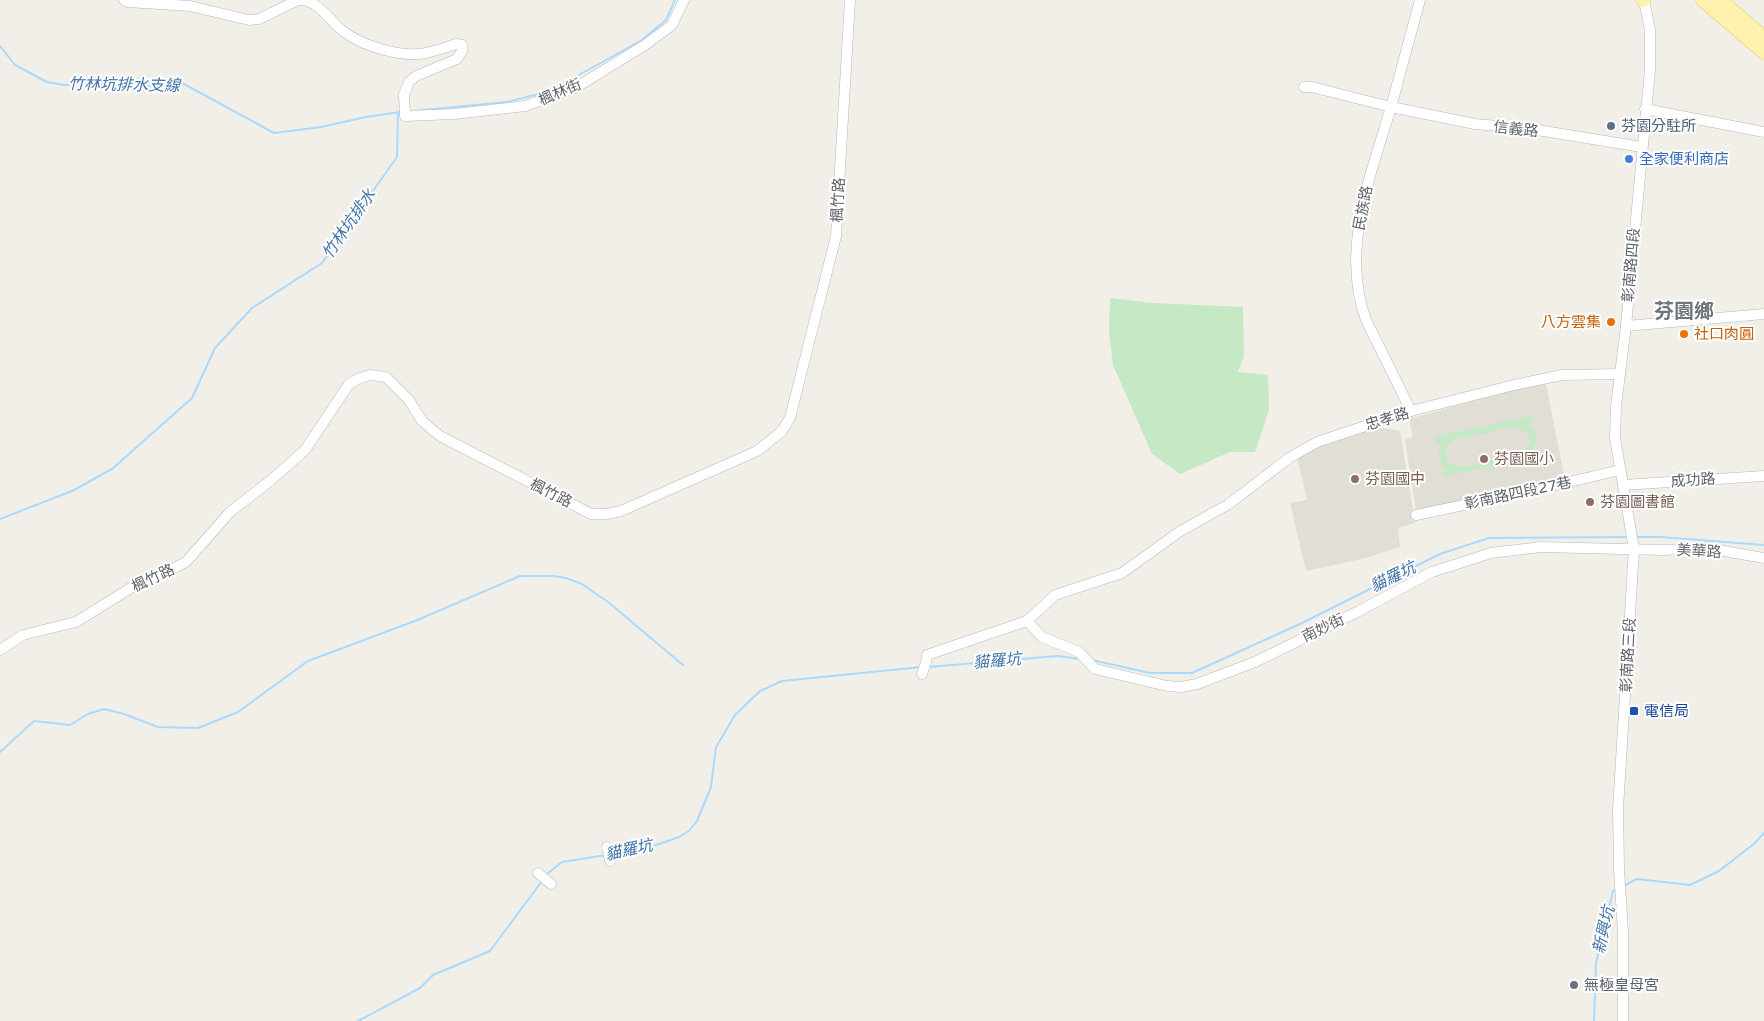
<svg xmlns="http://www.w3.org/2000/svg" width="1764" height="1021" viewBox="0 0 1764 1021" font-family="'Varela Round','Noto Sans TC',sans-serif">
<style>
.education{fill:#e1ded6}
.green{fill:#c5e8c5;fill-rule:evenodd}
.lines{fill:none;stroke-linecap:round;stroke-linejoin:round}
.stream{stroke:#aadaff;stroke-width:2}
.minor-casing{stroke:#b5b8bc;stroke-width:11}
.major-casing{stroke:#f2c960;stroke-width:15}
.minor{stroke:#fff;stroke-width:10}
.major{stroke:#fff2af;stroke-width:14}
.service-dot{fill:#5c6f8a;stroke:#fff;stroke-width:2}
.shop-dot{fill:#3f7fe0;stroke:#fff;stroke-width:2}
.food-dot{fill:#e8710a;stroke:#fff;stroke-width:2}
.education-dot{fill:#8d6e63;stroke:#fff;stroke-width:2}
.transit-dot{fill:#1a4fb4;stroke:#fff;stroke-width:2}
.worship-dot{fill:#6b7280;stroke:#fff;stroke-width:2}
.labels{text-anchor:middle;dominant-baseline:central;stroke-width:4;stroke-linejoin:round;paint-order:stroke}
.street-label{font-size:15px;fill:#5f6368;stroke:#fff}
.service-label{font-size:15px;fill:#4e5e75;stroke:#fff;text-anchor:start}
.shop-label{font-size:15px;fill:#366cbe;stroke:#fff;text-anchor:start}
.food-label{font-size:15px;fill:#c56008;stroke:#fff;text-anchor:end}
.education-label{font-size:15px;fill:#785e54;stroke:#fff;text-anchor:start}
.transit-label{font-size:15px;fill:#164399;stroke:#fff;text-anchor:start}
.worship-label{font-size:15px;fill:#5b616d;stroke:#fff;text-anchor:start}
.water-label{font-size:16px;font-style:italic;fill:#4174aa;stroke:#fff}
.district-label{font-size:20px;font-weight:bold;fill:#70757a;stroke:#fff}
</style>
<rect width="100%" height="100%" fill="#f1efe8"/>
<g class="education">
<polygon points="1546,384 1565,480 1416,511 1405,439 1413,437 1409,419 1519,388"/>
<polygon points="1378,427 1400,431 1415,523 1398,528 1400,547 1366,558 1306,571 1290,503 1307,500 1297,457 1319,445"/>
</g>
<g class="green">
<polygon points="1110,298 1153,303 1243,307 1244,356 1238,372 1268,375 1269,410 1255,452 1230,452 1180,474 1152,454 1113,365 1109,331"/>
<path d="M 1532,416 L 1533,422 L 1527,424 L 1531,425 C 1538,434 1537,441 1532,451 L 1537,450 L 1538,456 L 1443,477 L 1443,472 L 1449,471 C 1438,463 1436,455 1442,443 L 1437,443 L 1436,436 ZM 1514,427 C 1524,429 1530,432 1530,444 L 1523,453 L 1462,467 L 1452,464 L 1448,461 L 1445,455 L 1449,444 L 1456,439 Z"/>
</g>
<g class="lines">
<g class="stream">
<polyline points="0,46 15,65 47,82 64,85 102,83 135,87 184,84 274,133 321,127 366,117 400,112"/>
<polyline points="413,111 507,102 550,91 642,40 666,20 675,0"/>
<polyline points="0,519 72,491 112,469 192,398 215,348 252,308 322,263 397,157 398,112"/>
<polyline points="1636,537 1661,537 1764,545"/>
<polyline points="1092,660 1150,673 1192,673 1302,623 1440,554 1489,538 1629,537"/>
<polyline points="928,667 1058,656 1080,659"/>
<polyline points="0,752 34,721 70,725 88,714 104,709 124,714 158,727 198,728 238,712 308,661 415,621 520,576 553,576 566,578 582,584 608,602 683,665"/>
<polyline points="613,854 642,850 679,837 689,831 697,821 711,787 716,747 735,715 760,691 782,681 921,667"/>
<polyline points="546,875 562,862 606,855"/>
<polyline points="1625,885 1637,879 1690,885 1719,871 1755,843 1764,833"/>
<polyline points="358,1021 420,988 433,975 490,951 542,881"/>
<polyline points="1594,1021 1596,963 1613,891 1616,890"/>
</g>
<g class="minor-casing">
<g id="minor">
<polyline points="124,0 128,2 190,6 249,20 259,19 298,0"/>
<path d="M 301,0 C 321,2 328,20 343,31 C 360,45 397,56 419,54 C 431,53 444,48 456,44 L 462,45 L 462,51 L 457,59 L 416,76 L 409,82 L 404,94 L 405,116 L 454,114 L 525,106 L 575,88 L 645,45 L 672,25 L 684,0"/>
<polyline points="1304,87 1312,87 1391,107 1475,124 1531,129 1642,147"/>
<polyline points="1645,109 1764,132"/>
<polyline points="1626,326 1764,314"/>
<path d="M 1411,411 L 1366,320 C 1340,249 1371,175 1391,107 C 1401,71 1410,36 1420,0"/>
<polyline points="1623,485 1764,476"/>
<polyline points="1416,515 1531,491 1620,470"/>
<polyline points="1027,621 1042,637 1079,652 1095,669 1167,686 1181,687 1197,684 1255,662 1359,611 1432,572 1491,553 1541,547 1663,550 1707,548 1764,558"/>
<polyline points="0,650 23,635 76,622 134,586 163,574 186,562 230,512 270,481 305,450 349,384 360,378 370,375 386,377 409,400 422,421 440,436 591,514 607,514 621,511 757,451 781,432 790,418 836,236 850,0"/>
<polyline points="922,674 926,662 927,655 1027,621 1055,595 1122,573 1179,532 1229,504 1289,458 1317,442 1411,411 1514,385 1562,375 1620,374"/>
<polyline points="607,847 610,861"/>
<polyline points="538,873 551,884"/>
<polyline points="1623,1021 1623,932 1619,869 1618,809 1634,549 1615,438 1616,406 1626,326 1650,70 1650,30 1644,0"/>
</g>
</g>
<g class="major-casing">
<g id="major">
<polyline points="1643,0 1644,0"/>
<polyline points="1703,0 1764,52"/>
<polyline points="1720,0 1764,38"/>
</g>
</g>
<use href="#minor" class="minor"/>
<use href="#major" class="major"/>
</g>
<circle class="service-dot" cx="1611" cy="126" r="5"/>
<circle class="shop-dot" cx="1629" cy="159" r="5"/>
<g class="food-dot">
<circle cx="1611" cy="322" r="5"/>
<circle cx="1684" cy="334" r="5"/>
</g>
<g class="education-dot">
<circle cx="1484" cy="459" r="5"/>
<circle cx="1355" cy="479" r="5"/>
<circle cx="1590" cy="502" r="5"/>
</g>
<rect class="transit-dot" x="1629" y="706" width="10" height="10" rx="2.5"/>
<circle class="worship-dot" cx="1574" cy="985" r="5"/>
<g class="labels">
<g class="street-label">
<text transform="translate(560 92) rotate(-23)">楓林街</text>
<text transform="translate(1516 129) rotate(6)">信義路</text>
<text transform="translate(838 200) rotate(-87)">楓竹路</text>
<text transform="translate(1363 208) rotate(-79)">民族路</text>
<text transform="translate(1631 265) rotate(-85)">彰南路四段</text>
<text transform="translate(1387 419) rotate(-17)">忠孝路</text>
<text transform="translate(1693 480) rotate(-4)">成功路</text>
<text transform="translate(551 493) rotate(27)">楓竹路</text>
<text transform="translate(1518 493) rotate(-12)">彰南路四段27巷</text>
<text transform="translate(1699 551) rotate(3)">美華路</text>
<text transform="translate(153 578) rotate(-25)">楓竹路</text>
<text transform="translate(1323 628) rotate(-26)">南妙街</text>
<text transform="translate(1628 655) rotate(-87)">彰南路三段</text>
</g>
<g class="service-label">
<text x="1621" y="126">芬園分駐所</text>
</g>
<g class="shop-label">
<text x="1639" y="159">全家便利商店</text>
</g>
<g class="food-label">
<text x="1601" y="322">八方雲集</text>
<text x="1694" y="334" text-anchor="start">社口肉圓</text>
</g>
<g class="education-label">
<text x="1494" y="459">芬園國小</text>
<text x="1365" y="479">芬園國中</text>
<text x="1600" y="502">芬園圖書館</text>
</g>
<g class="transit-label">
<text x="1644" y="711">電信局</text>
</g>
<g class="worship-label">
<text x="1584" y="985">無極皇母宮</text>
</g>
<g class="water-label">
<text transform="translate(124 85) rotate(1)">竹林坑排水支線</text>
<text transform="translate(349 224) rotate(-55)">竹林坑排水</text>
<text transform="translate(1393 577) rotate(-26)">貓羅坑</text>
<text transform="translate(997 661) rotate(-5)">貓羅坑</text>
<text transform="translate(629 850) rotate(-12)">貓羅坑</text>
<text transform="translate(1604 930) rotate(-77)">新興坑</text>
</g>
<g class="district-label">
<text x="1684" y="312">芬園鄉</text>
</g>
</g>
</svg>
